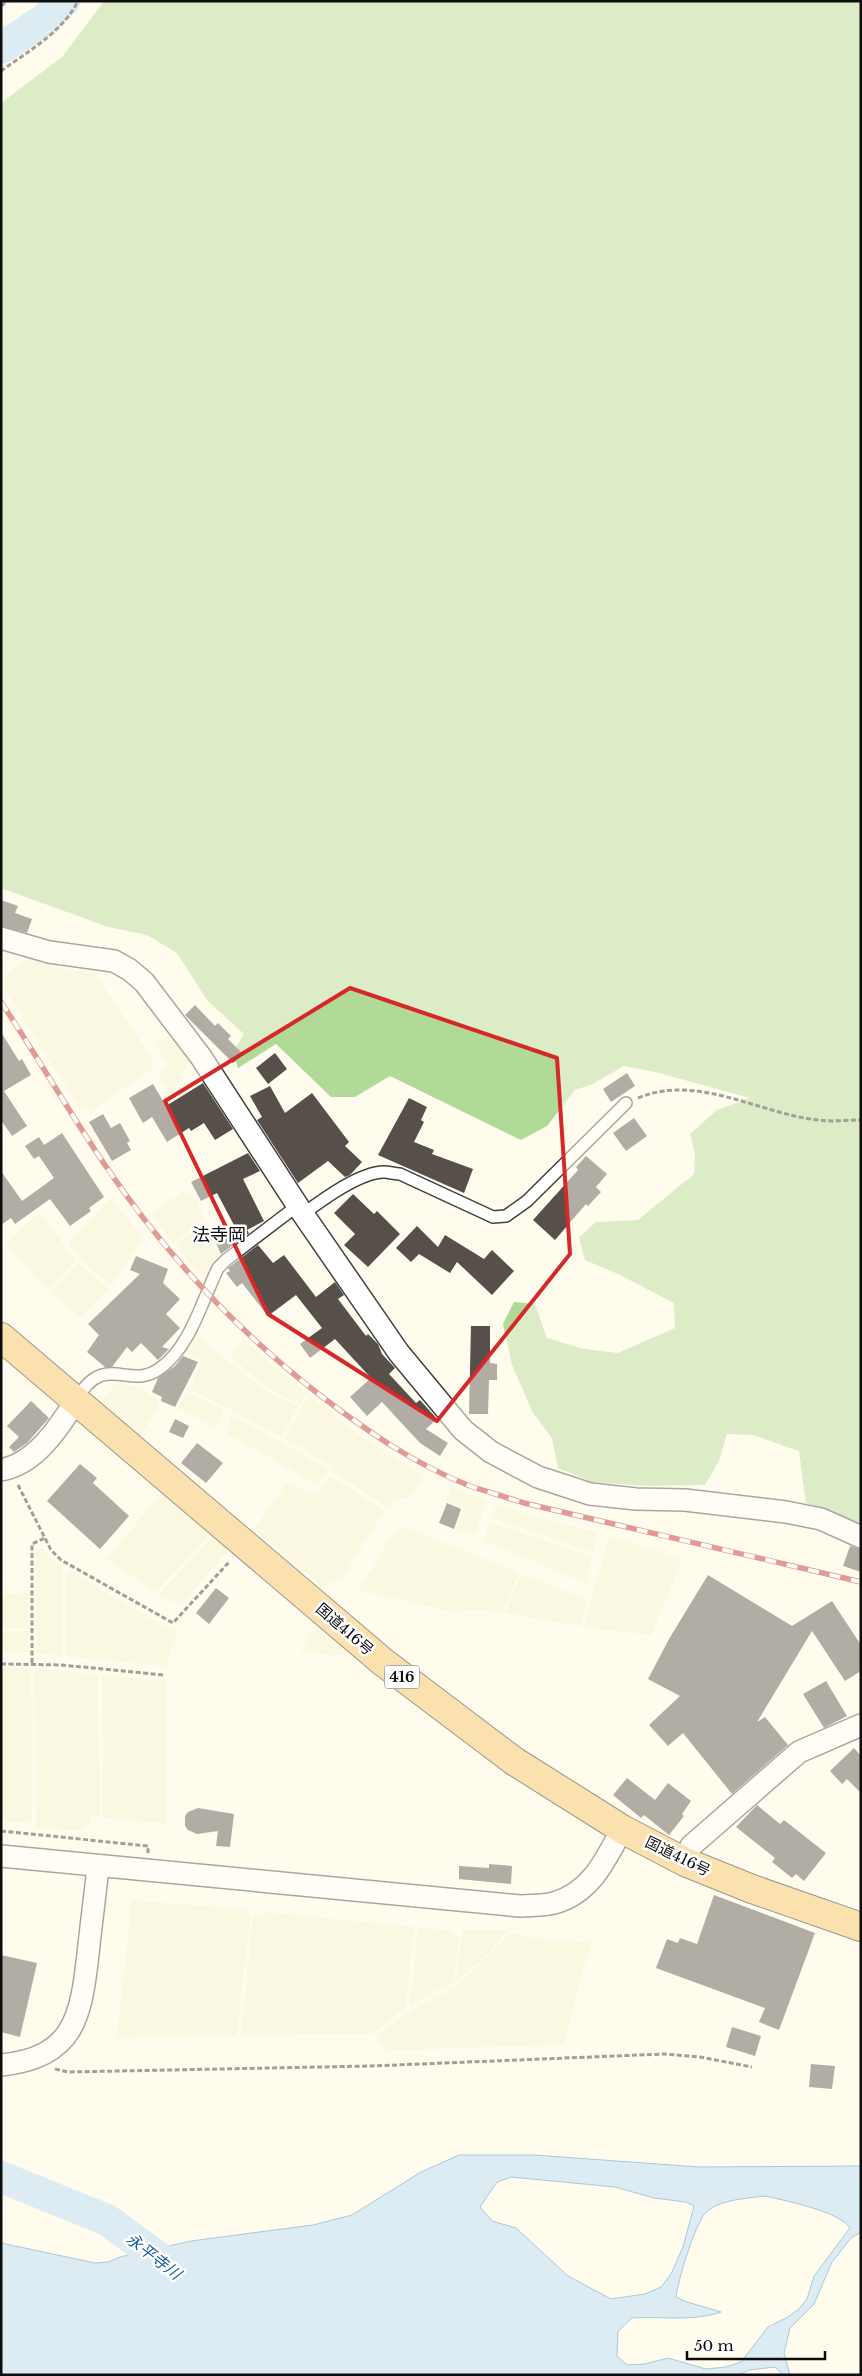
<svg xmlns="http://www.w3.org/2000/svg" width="862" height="2376" viewBox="0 0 862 2376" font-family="'Libre Baskerville','Noto Sans JP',serif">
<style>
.farmland{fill:#f4f3ce}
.forest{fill:#b1d997}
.water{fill:#b3d9f5;stroke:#3b8acc;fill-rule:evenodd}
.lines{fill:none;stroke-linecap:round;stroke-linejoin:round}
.river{stroke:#b3d9f5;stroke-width:32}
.building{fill:#564f4a}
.service-casing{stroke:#404040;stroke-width:14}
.minor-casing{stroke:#404040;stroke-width:24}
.trunk-casing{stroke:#1e1e1e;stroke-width:30}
.path{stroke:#2f2f2f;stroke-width:3;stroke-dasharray:5 2.5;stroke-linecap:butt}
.service{stroke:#fff;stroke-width:11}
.minor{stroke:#fff;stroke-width:21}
.trunk{stroke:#f5c15e;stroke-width:28}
.rail-casing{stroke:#bc2727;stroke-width:5.5}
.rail{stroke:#fff;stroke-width:4;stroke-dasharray:11;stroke-linecap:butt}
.marked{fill:none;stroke:#d62828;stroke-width:4;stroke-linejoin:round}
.labels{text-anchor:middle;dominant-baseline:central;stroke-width:5;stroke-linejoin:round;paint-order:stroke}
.shield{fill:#fff;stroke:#565656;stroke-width:1}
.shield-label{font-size:14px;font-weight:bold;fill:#0d0d0d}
.street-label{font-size:15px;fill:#0d0d0d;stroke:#fff}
.water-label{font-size:16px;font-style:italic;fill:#185c9e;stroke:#fff}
.quarter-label{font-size:18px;fill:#0d0d0d;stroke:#fff}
</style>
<rect width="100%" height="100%" fill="#fffcee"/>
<g class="farmland">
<polygon points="28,958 66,969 94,972 152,1058 153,1068 90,1112 87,1106 81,1110 3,986 7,973"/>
<polygon points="173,1033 188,1054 189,1062 172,1094 159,1075 167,1068 168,1064 155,1044"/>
<polygon points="184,1191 187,1196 193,1194 204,1219 173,1243 151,1214"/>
<polygon points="111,1199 143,1237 112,1285 90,1269 68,1243"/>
<polygon points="40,1212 75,1261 49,1290 5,1245"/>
<polygon points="205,1222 220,1260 206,1281 175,1245"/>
<polygon points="78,1263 108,1289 81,1317 51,1292"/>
<polygon points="196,1335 249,1379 276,1397 298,1406 282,1437 190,1389 202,1361 188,1353"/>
<polygon points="243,1339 306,1394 300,1404 278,1394 252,1375 230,1355"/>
<polygon points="117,1382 144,1389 160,1404 140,1437 100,1404"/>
<polygon points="186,1392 223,1410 217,1428 178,1408"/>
<polygon points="309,1396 359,1435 423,1475 411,1496 393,1501 389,1508 333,1472 335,1467 284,1438"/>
<polygon points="232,1415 328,1469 318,1485 226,1433"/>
<polygon points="330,1476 384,1511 343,1577 322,1587 254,1529 287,1483 317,1496"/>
<polygon points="451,1487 487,1501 474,1534 457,1529 465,1508 446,1501"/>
<polygon points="164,1490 212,1532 156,1592 107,1559"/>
<polygon points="496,1505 548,1521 597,1532 593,1552 492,1518"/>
<polygon points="490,1522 592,1557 586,1583 484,1541"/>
<polygon points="402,1526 519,1573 502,1612 480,1610 448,1611 358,1590 380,1557 387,1542"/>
<polygon points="214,1535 230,1548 181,1605 158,1595"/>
<polygon points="609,1536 682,1560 651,1635 584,1627"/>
<polygon points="35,1549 44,1549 54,1562 61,1566 62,1656 37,1653"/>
<polygon points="72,1572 161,1625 177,1631 166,1666 65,1656 66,1575"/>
<polygon points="521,1574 587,1600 581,1626 505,1613"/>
<polygon points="28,1593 29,1628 1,1628 1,1594"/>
<polygon points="316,1624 352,1653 331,1656 317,1652 301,1653"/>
<polygon points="29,1631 30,1652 1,1652 1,1632"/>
<polygon points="1,1668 31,1668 32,1823 1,1822"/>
<polygon points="35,1668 92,1674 98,1677 100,1817 89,1817 89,1826 83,1826 81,1831 36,1827"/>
<polygon points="102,1675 166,1681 166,1823 103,1818"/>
<polygon points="132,1900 247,1910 247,1913 250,1914 237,2035 117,2037"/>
<polygon points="264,1912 414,1927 406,2007 371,2034 241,2035 253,1915 262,1917"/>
<polygon points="418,1928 453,1930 453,1935 459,1937 453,1982 410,2005"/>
<polygon points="463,1930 507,1931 485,1956 456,1982"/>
<polygon points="511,1933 545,1940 591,1942 563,2044 385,2051 376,2036 410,2011 459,1985"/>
</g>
<polygon class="forest" points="104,1 861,1 861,1524 806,1503 799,1451 753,1435 727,1434 719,1461 705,1485 646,1486 592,1482 558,1468 552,1438 533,1413 512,1365 503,1324 514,1302 535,1304 547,1338 584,1349 618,1353 675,1328 674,1303 618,1274 585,1260 579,1237 596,1222 638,1220 694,1174 695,1154 690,1134 717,1110 750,1098 655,1072 624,1066 593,1084 575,1090 547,1126 521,1140 390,1076 355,1097 331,1097 276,1044 238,1068 233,1052 244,1034 207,1000 177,953 147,935 108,927 4,889 1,891 1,103 62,57"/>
<path class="water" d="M 459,2155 L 534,2155 L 699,2167 L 861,2166 L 861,2232 L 851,2238 L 832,2262 L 814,2304 L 790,2328 L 784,2353 L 790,2375 L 783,2375 L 775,2367 L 749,2370 L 739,2375 L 1,2375 L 1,2243 L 95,2263 L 108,2262 L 120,2257 L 191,2241 L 313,2225 L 352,2215 L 421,2172 ZM 511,2177 L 615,2187 L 654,2198 L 686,2202 L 694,2206 L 683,2247 L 671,2274 L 661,2287 L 645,2294 L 611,2299 L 568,2276 L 516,2228 L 492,2221 L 480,2207 L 497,2182 ZM 765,2196 C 786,2201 839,2211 850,2228 L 814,2276 L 807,2299 L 799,2309 L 786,2318 L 768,2327 L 741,2362 L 726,2367 L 706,2369 L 668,2358 L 645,2364 L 627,2365 L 617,2356 L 618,2331 L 632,2318 C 662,2316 691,2322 721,2312 L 687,2302 L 676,2297 C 678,2279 694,2230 703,2216 C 705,2212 712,2208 715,2206 C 731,2199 749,2198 765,2196 Z"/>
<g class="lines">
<g class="river">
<polyline points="1,48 44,20 64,1"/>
<polyline points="1,2177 107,2220 170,2266 183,2279"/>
</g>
</g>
<g class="building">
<polygon points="1,900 18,906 15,913 32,919 27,933 1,926"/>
<polygon points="195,1005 215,1026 218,1023 231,1036 228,1039 243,1054 233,1063 185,1015"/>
<polygon points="1,1032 19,1061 22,1059 31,1075 4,1091 27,1126 12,1136 1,1120"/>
<polygon points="275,1053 287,1069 268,1084 256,1068"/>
<polygon points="627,1073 635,1086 611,1102 603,1089"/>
<polygon points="203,1083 233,1129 215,1140 204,1123 191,1131 189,1128 167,1142 152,1117 143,1123 129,1098 153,1084 166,1106"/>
<polygon points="270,1086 285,1113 312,1093 349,1142 345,1146 362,1162 350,1175 345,1177 328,1161 298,1183 257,1120 262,1117 250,1096"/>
<polygon points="409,1098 427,1107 421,1120 424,1122 414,1142 434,1150 432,1154 473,1169 464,1193 378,1155"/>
<polygon points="103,1114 111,1128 120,1123 130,1141 127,1143 131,1150 112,1161 89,1122"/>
<polygon points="634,1118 647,1136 626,1151 613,1133"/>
<polygon points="62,1133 104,1197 89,1208 91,1211 70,1226 50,1199 15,1224 11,1218 1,1225 1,1171 22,1201 54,1178 39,1156 34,1159 25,1146 39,1137 44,1145"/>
<polygon points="248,1153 260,1171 243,1179 264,1221 247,1230 249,1233 221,1254 215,1241 229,1235 227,1231 235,1227 217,1193 201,1201 191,1182"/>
<polygon points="586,1156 607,1174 596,1187 601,1192 588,1206 586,1204 555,1240 533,1220 578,1170 576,1167"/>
<polygon points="353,1194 374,1214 377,1211 400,1234 368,1267 344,1245 355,1234 334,1213"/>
<polygon points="417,1226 438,1247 445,1235 484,1259 492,1250 514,1271 492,1295 457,1262 450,1273 419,1254 411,1262 396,1248"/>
<polygon points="258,1245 273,1263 284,1255 316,1297 335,1282 344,1295 338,1299 366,1336 368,1334 378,1344 382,1354 395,1368 389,1374 416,1403 420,1400 437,1419 426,1429 448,1443 440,1456 420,1443 382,1402 367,1416 350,1397 371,1378 335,1339 310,1358 300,1344 322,1328 296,1295 268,1316 242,1283 237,1287 226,1273 230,1271 228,1268"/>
<polygon points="136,1256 168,1269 163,1283 180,1299 166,1314 180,1328 162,1347 169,1349 158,1360 141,1343 132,1352 127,1347 112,1367 105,1367 87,1352 99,1335 88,1324 140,1274 130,1270"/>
<polygon points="471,1326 490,1326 490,1363 497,1364 497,1380 489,1380 488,1414 469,1414"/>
<polygon points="183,1356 198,1362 175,1407 161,1401 162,1397 152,1392 158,1378 175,1366"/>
<polygon points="31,1401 49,1418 27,1443 14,1452 9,1447 19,1437 7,1426"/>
<polygon points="175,1419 189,1426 183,1438 169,1432"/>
<polygon points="197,1443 223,1463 206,1483 181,1463"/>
<polygon points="80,1464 97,1478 93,1483 129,1516 100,1549 47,1501"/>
<polygon points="447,1503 461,1509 454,1529 439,1523"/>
<polygon points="850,1546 861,1549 861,1572 843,1566"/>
<polygon points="708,1575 792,1626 832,1601 861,1645 861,1671 845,1681 812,1631 757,1722 765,1717 788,1745 732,1794 683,1733 668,1746 649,1725 680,1696 648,1679 669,1639"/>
<polygon points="216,1588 229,1598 209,1624 196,1613"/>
<polygon points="826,1681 847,1716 824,1728 803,1694"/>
<polygon points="854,1748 861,1756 861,1793 847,1779 842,1784 830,1771"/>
<polygon points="627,1778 655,1800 668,1783 691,1801 682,1814 684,1816 669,1835 644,1815 641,1818 613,1795"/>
<polygon points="757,1805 780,1824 784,1820 826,1853 804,1881 796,1874 792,1878 772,1862 775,1858 736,1827"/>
<polygon points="198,1808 234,1814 230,1847 216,1846 218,1831 197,1834 188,1830 185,1826 185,1816 188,1812"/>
<polygon points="489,1864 512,1866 511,1884 459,1879 459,1866 489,1868"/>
<polygon points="714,1895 815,1933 779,2030 759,2022 765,2008 656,1968 667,1939 678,1943 680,1938 697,1944"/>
<polygon points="1,1955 37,1963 20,2037 1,2032"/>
<polygon points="732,2027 761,2036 755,2056 726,2047"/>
<polygon points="811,2064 835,2066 832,2089 809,2087"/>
</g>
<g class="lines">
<g class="service-casing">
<g id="service">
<path d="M 303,1214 C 322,1200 360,1172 384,1172 C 389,1172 395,1174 400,1174 L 493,1217 L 506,1216 L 527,1201 L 626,1103"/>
<path d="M 76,1400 C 105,1350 128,1391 159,1369 C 190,1348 202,1301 218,1268 L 226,1260 L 297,1206"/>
</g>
</g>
<g class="minor-casing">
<g id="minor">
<polyline points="1,938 49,952 114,961 130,970 144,982 201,1057 303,1214 399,1353 463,1430 491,1452 538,1477 590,1494 636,1499 685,1500 786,1512 821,1519 861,1537"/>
<path d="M 1,1470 C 35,1464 59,1428 76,1400"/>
<path d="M 1,1856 L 520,1906 C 531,1905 544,1906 554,1903 C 591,1893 606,1859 622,1829"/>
<polyline points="685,1862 691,1846 799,1752 861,1725"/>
<path d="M 1,2065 C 74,2058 81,2017 88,1954 C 91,1925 95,1896 98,1867"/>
</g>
</g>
<g class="trunk-casing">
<polyline id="trunk" points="1,1337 383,1662 514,1761 622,1829 685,1862 752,1889 861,1927"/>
</g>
<g class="path">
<polyline points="1,6 8,1"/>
<path d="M 1,71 C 27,52 63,32 78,1"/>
<path d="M 638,1098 C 697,1073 760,1114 818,1120 C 832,1122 847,1120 861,1120"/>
<polyline points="18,1485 51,1550 61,1560 173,1623 230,1561"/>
<polyline points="32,1663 32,1544 45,1538"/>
<polyline points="1,1664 62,1665 163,1675"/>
<polyline points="1,1831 148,1846 148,1853"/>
<polyline points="55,2069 68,2072 371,2066 664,2054 700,2057 752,2067"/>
</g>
<use href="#service" class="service"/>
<use href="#minor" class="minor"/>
<use href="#trunk" class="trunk"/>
<g class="rail-casing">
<path id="rail" d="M 1,1002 C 37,1056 69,1112 105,1165 C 165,1254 237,1331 321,1396 C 367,1431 416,1465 470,1486 C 488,1492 506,1497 524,1503 L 861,1582"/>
</g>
<use href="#rail" class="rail"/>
</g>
<path d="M0 0H862V2376H0ZM 350,988 L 557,1058 L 570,1254 L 437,1421 L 268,1314 L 165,1101 Z" fill="#fffcee" fill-opacity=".55" fill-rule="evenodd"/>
<path class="marked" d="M 350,988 L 557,1058 L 570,1254 L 437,1421 L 268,1314 L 165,1101 Z"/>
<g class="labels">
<rect class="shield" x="384.5" y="1665.5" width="35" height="23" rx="4"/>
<g class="shield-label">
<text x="402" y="1677">416</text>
</g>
<g class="street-label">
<text transform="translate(345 1629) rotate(41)">国道416号</text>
<text transform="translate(678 1856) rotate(26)">国道416号</text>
</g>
<g class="water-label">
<text transform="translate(154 2256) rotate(38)">永平寺川</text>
</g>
<g class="quarter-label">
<text x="219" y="1235">法寺岡</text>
</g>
</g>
<rect width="862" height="2376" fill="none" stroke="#0d0d0d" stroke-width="5"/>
<path d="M687 2351v8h138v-8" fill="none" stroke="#0d0d0d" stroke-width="2.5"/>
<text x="694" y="2351" font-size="15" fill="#0d0d0d" stroke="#ffffff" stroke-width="4" paint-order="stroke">50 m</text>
</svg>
